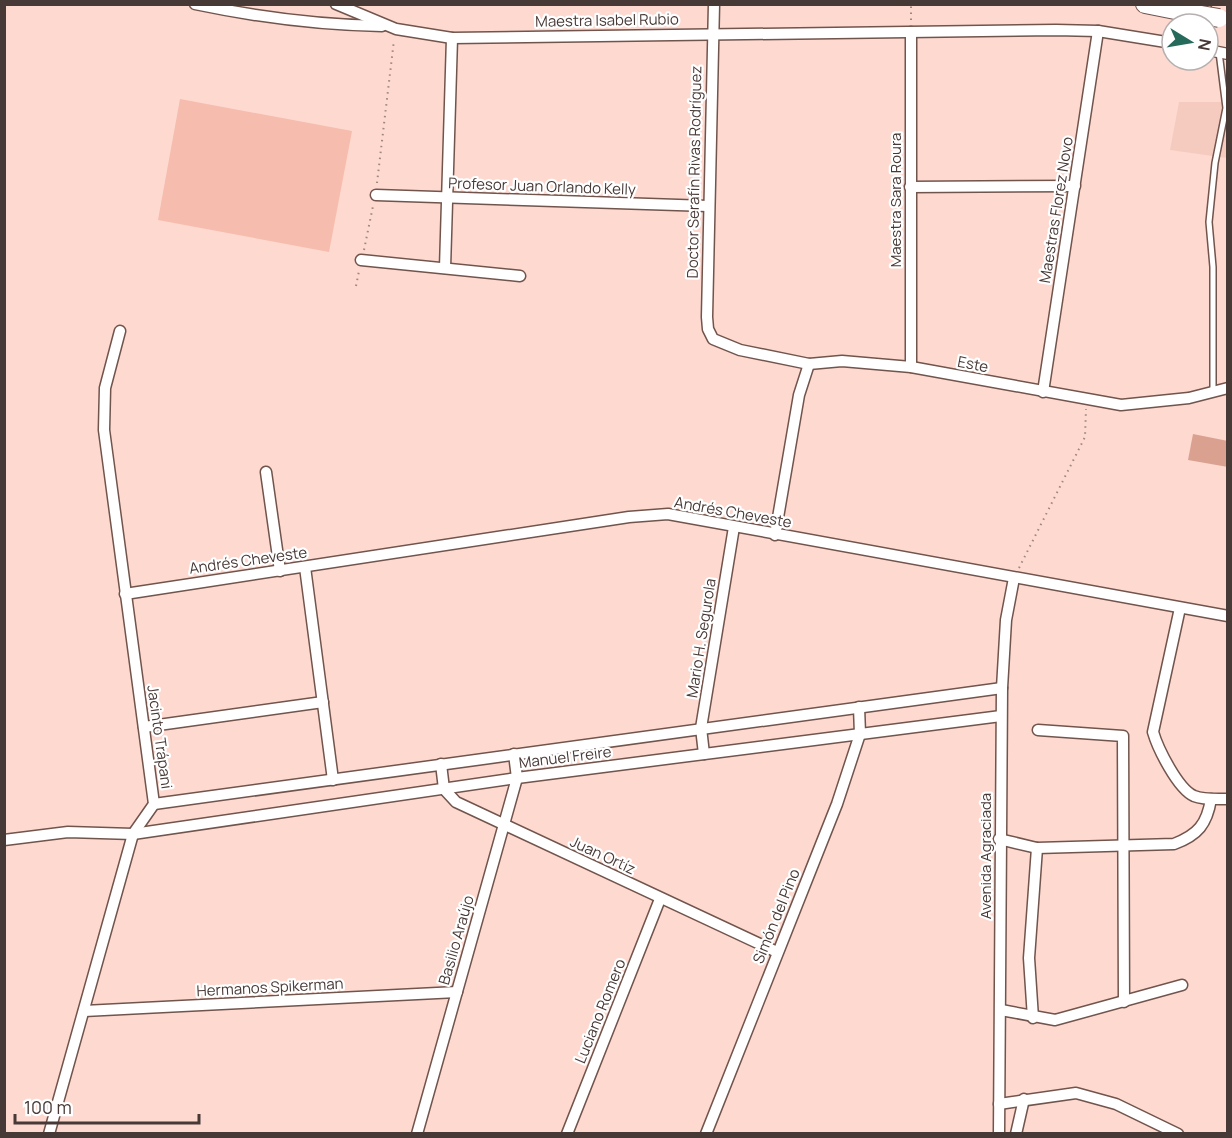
<svg xmlns="http://www.w3.org/2000/svg" width="1232" height="1138" viewBox="0 0 1232 1138" font-family="Manrope,sans-serif">
<style>
.built{fill:#f6cbbf}
.green{fill:#f6bcad}
.building{fill:#daa191}
.lines{fill:none;stroke-linecap:round;stroke-linejoin:round}
.service-casing{stroke:#71544c;stroke-width:8}
.minor-casing{stroke:#71544c;stroke-width:13}
.trunk-casing{stroke:#71544c;stroke-width:20}
.path{stroke:#9f8680;stroke-width:2;stroke-dasharray:1.5 4.5;stroke-linecap:butt}
.service{stroke:#fff;stroke-width:5}
.minor{stroke:#fff;stroke-width:10}
.trunk{stroke:#fff;stroke-width:18}
.trunk-bridge-casing{stroke:#71544c;stroke-width:20;stroke-linecap:butt}
.trunk-bridge{stroke:#fff;stroke-width:18}
.labels{text-anchor:middle;dominant-baseline:central;stroke-width:4.5;stroke-linejoin:round;paint-order:stroke}
.street-label{font-size:15px;fill:#473936;stroke:#fff}
</style>
<rect width="100%" height="100%" fill="#fdd9d0"/>
<polygon class="built" points="1179,102 1227,102 1227,158 1170,150"/>
<polygon class="green" points="180,99 352,131 329,252 158,220"/>
<polygon class="building" points="1193,434 1228,441 1228,467 1188,460"/>
<g class="lines">
<g class="service-casing">
<polyline id="service" points="1213,390 1213,267 1209,222 1215,163 1226,108 1219,52"/>
</g>
<g class="minor-casing">
<g id="minor">
<path d="M 195,4 C 257,17 319,25 382,26"/>
<polyline points="336,4 396,29 452,38 1056,30 1098,31 1172,43"/>
<polyline points="714,4 707,317 708,329 713,339 740,350 809,364 842,361 911,367 1121,405 1189,398 1228,388"/>
<polyline points="1198,24 1206,4"/>
<polyline points="1208,50 1228,54"/>
<polyline points="910,187 1075,186"/>
<polyline points="376,195 708,206"/>
<polyline points="361,260 520,276"/>
<polyline points="445,268 452,38"/>
<polyline points="911,367 911,32"/>
<polyline points="1043,392 1098,31"/>
<polyline points="266,472 280,571"/>
<polyline points="775,535 799,395 809,364"/>
<polyline points="305,567 333,780"/>
<polyline points="125,594 629,517 668,514 1228,616"/>
<path d="M 1180,608 L 1153,732 C 1158,749 1178,789 1194,796 C 1204,800 1217,799 1228,799"/>
<polyline points="144,727 323,702"/>
<polyline points="1038,730 1123,736 1124,1002"/>
<polyline points="704,754 701,728 734,527"/>
<polyline points="441,764 444,789 456,802 777,952"/>
<polyline points="154,804 1002,688"/>
<path d="M 999,839 L 1037,848 L 1174,844 C 1198,835 1207,824 1211,799"/>
<polyline points="4,840 68,832 133,834 517,778 1001,716"/>
<polyline points="1001,1010 1055,1020 1182,985"/>
<polyline points="84,1011 457,992"/>
<polyline points="1033,1018 1029,958 1037,848"/>
<polyline points="999,1104 1076,1093 1116,1104 1178,1134"/>
<polyline points="49,1134 133,834 154,804 104,430 105,388 120,331"/>
<polyline points="417,1134 517,778 514,754"/>
<polyline points="567,1134 660,899"/>
<polyline points="706,1134 837,804 860,734 859,707"/>
<polyline points="999,1134 1002,688 1006,620 1014,578"/>
<polyline points="1016,1134 1024,1099"/>
</g>
</g>
<g class="trunk-casing">
<polyline id="trunk" points="1145,4 1190,13"/>
</g>
<g class="path">
<polyline points="911,20 911,4"/>
<polyline points="377,183 394,40"/>
<polyline points="364,250 373,206"/>
<polyline points="356,286 359,271"/>
<polyline points="1019,568 1085,437 1086,409"/>
</g>
<use href="#service" class="service"/>
<use href="#minor" class="minor"/>
<use href="#trunk" class="trunk"/>
<g class="trunk-bridge-casing">
<polyline id="trunk-bridge" points="1190,13 1219,18"/>
</g>
<use href="#trunk-bridge" class="trunk-bridge"/>
</g>
<g class="labels">
<g class="street-label">
<text transform="translate(607 20) rotate(-1)">Maestra Isabel Rubio</text>
<text transform="translate(694 172) rotate(-89)">Doctor Serafín Rivas Rodríguez</text>
<text transform="translate(542 186) rotate(2)">Profesor Juan Orlando Kelly</text>
<text transform="translate(895 200) rotate(-90)">Maestra Sara Roura</text>
<text transform="translate(1056 210) rotate(-81)">Maestras Florez Novo</text>
<text transform="translate(973 364) rotate(11)">Este</text>
<text transform="translate(733 512) rotate(10)">Andrés Cheveste</text>
<text transform="translate(248 560) rotate(-8)">Andrés Cheveste</text>
<text transform="translate(701 638) rotate(-81)">Mario H. Segurola</text>
<text transform="translate(160 737) rotate(82)">Jacinto Trápani</text>
<text transform="translate(565 757) rotate(-7)">Manuel Freire</text>
<text transform="translate(603 855) rotate(25)">Juan Ortíz</text>
<text transform="translate(985 856) rotate(-90)">Avenida Agraciada</text>
<text transform="translate(776 916) rotate(-68)">Simón del Pino</text>
<text transform="translate(456 940) rotate(-74)">Basilio Araújo</text>
<text transform="translate(270 987) rotate(-3)">Hermanos Spikerman</text>
<text transform="translate(600 1011) rotate(-68)">Luciano Romero</text>
</g>
</g>
<rect width="1232" height="1138" fill="none" stroke="#473936" stroke-width="12"/>
<g transform="translate(1190 42) rotate(101)"><circle r="28" fill="#ffffff" stroke="#b5b0af" stroke-width="1.5"/>
<path d="M0-4.5L10 22L0 15L-10 22Z" fill="#266a5c"/>
<text y="-9" font-size="16" font-weight="bold" text-anchor="middle" fill="#473936">N</text>
</g>
<path d="M15 1114v9h184v-9" fill="none" stroke="#473936" stroke-width="3"/>
<text x="24" y="1114" font-size="18" fill="#473936" stroke="#ffffff" stroke-width="4.5" paint-order="stroke">100 m</text>
</svg>
